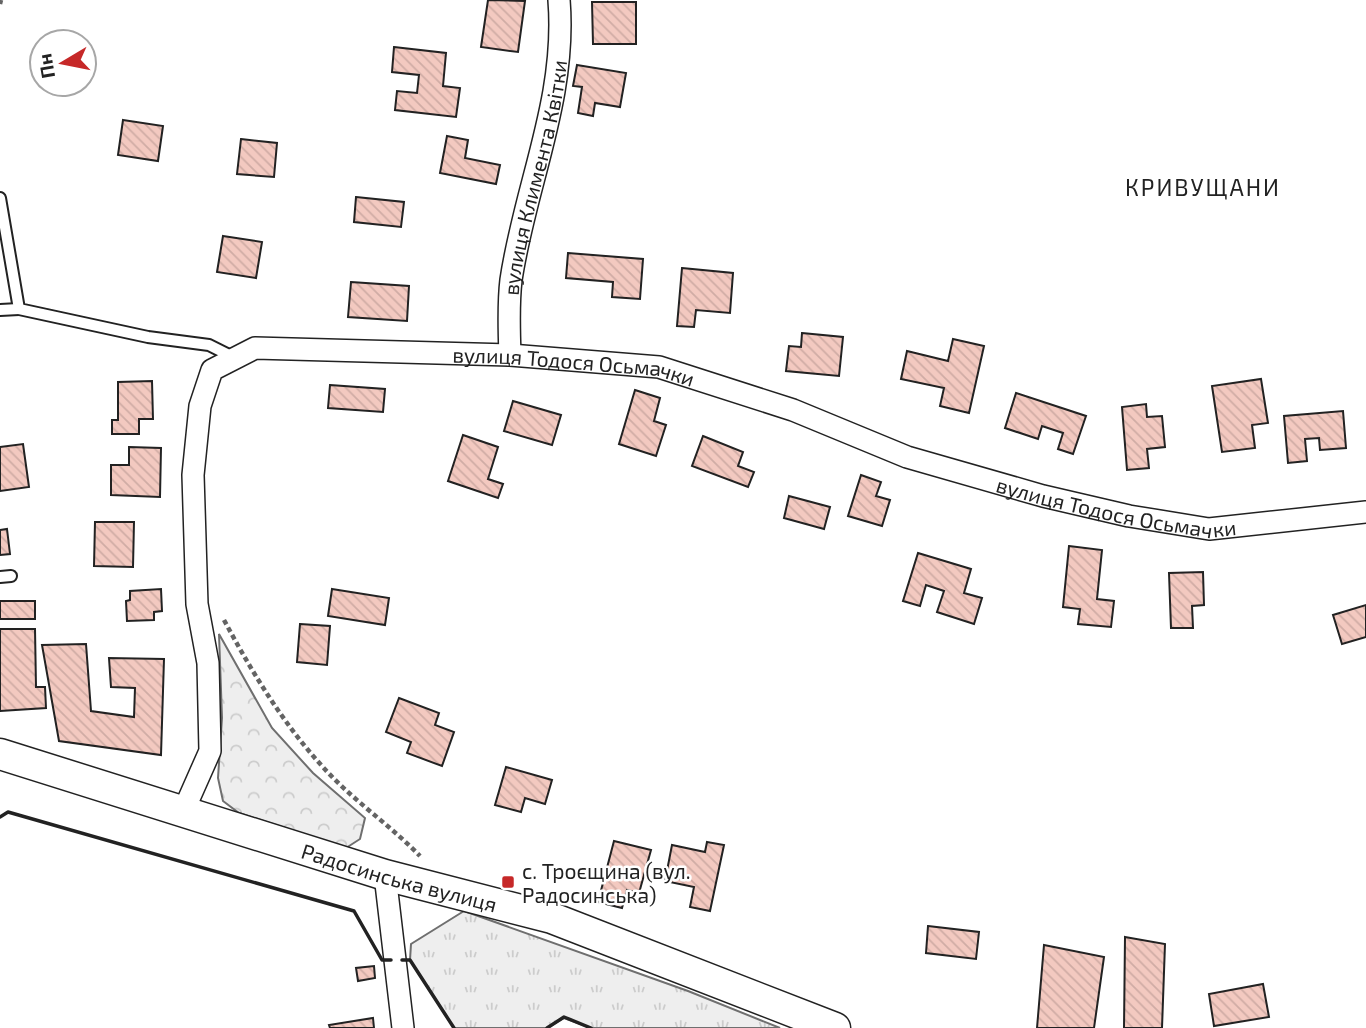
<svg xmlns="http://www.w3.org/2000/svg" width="1366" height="1028" viewBox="0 0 1366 1028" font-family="'Exo 2',sans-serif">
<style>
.grass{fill:url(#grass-tufts);stroke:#6f6f6f;stroke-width:2}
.forest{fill:url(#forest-crowns);stroke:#6f6f6f;stroke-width:2}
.building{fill:url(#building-back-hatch);stroke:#222;stroke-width:2}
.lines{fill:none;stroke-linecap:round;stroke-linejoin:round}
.lane-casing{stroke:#222;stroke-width:14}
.street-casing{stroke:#222;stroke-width:24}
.secondary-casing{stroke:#222;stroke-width:33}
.path{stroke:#646464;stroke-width:4.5;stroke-dasharray:5 3.5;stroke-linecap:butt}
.lane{stroke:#fff;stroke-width:10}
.street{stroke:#fff;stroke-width:21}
.secondary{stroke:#fff;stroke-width:30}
.wall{stroke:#222;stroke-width:3.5}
.poi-dot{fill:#c62828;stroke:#fff;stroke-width:2.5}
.labels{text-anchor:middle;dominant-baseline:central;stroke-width:5;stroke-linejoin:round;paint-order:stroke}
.street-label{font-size:21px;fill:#222;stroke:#fff}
.poi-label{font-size:21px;fill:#222;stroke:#fff;text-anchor:start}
.neighbourhood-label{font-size:23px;letter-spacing:2px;fill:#222;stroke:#fff}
</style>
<defs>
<pattern id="grass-tufts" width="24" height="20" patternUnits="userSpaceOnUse" patternTransform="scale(1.75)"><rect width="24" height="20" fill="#eee"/><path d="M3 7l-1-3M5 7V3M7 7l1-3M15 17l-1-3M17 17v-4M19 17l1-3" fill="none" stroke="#ccc"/></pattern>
<pattern id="forest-crowns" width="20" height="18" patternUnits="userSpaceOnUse" patternTransform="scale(1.75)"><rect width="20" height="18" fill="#eee"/><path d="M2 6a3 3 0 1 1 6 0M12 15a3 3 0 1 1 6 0" fill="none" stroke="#ccc"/></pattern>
<pattern id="building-back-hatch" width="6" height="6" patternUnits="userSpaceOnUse" patternTransform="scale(1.75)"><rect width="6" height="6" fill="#f3c9c0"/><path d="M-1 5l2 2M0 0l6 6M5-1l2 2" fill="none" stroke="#d0aca5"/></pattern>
</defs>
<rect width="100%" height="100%" fill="#fff"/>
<polygon class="grass" points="464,911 688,991 780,1028 591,1028 564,1018 547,1028 454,1028 410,960 411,944"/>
<polygon class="forest" points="219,634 272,728 313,773 365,818 360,839 346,848 239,813 223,801 218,778 222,718"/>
<g class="building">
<polygon points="488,0 525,1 518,52 481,47"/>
<polygon points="592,2 636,2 636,44 593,44"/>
<polygon points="394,47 446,53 443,86 460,88 456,117 395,110 397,91 417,93 419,75 392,72"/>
<polygon points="577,65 626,73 620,107 595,103 593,116 578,113 582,87 573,86"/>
<polygon points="123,120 163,126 158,161 118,155"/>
<polygon points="447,136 468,140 465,158 500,165 496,184 440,173"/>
<polygon points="241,139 277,143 274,177 237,174"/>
<polygon points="356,197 404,202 401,227 354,222"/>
<polygon points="223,236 262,242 256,278 217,272"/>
<polygon points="568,253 643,259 640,299 612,297 613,282 566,278"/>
<polygon points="682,268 733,273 730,313 696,310 694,327 677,326"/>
<polygon points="351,282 409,286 407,321 348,317"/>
<polygon points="802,333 843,337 839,376 786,371 789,346 801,347"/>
<polygon points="953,339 984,346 969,413 940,406 944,388 901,379 907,351 948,361"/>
<polygon points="1261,379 1268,423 1252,425 1255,448 1222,452 1212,386"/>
<polygon points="152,381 153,419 139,419 139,434 112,434 112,420 118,420 118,382"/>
<polygon points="330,385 385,389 383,412 328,408"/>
<polygon points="635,390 660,398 654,421 666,425 656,456 619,444"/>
<polygon points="1016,393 1086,416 1073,454 1058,449 1063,433 1042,426 1038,439 1005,428"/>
<polygon points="513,401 561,415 552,445 504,431"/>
<polygon points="1146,404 1147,417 1162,416 1165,447 1147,449 1149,468 1127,470 1122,407"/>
<polygon points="1343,411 1346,448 1320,450 1319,438 1305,439 1307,461 1288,463 1284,416"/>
<polygon points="463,435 498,447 488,479 503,484 498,498 448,481"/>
<polygon points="703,436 743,452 738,466 754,472 748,487 692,466"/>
<polygon points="23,444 29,487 0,491 0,447"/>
<polygon points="129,447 161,448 160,497 111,495 111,465 129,465"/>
<polygon points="861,475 881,482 876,496 890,500 882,526 848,516"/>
<polygon points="789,496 830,507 824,529 784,518"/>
<polygon points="95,522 134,522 133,567 94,566"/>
<polygon points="7,529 10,554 0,555 0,530"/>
<polygon points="1069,546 1102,550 1097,599 1114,601 1111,627 1078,624 1080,609 1063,607"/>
<polygon points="918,553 971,569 964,593 982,598 974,624 937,612 944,591 926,585 920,606 903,601"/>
<polygon points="1203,572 1204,605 1192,606 1193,628 1171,628 1169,573"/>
<polygon points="161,589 162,611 154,612 154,620 127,621 126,601 130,600 130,591"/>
<polygon points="332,589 389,598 385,625 328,616"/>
<rect x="0" y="601" width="35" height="18"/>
<polygon points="1366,605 1366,637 1342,644 1333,615"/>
<polygon points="300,624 330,626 327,665 297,662"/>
<polygon points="0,629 35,629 36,687 45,687 46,708 0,711"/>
<polygon points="86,644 91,711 134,717 135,688 111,687 109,658 164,659 161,755 59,741 42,645"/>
<polygon points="399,698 439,713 435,725 454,732 442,766 407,753 411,742 386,732"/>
<polygon points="506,767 552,780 545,804 525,798 521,812 495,805"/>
<polygon points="614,841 651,850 639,893 627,890 622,908 598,902"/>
<polygon points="707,842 724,845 710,911 690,907 694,887 665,881 672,845 705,852"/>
<polygon points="928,926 979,932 976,959 926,953"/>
<polygon points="1125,937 1165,944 1162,1028 1124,1028"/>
<polygon points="1044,945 1104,957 1094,1028 1037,1028"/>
<polygon points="374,966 375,978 358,981 356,968"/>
<polygon points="1263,984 1269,1017 1214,1026 1209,994"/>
<polygon points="373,1018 374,1028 330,1028 329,1025"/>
</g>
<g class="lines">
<g class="lane-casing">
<g id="lane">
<polyline points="0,198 19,309 148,337 209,345 235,358"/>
<polyline points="0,310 19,309"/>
<polyline points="0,577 11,576"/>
</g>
</g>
<g class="street-casing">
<g id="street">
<path id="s1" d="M 510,355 C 509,330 508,305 511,280 C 525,185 567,99 559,0"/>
<path id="s2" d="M 183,812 L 210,751 L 208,663 L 197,604 L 193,475 L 200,406 L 212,370 L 255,348 L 510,355 L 659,367 L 793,410 L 907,457 L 1043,496 L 1129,516 L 1209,529 L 1366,512"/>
<polyline points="385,875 403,1028"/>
</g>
</g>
<g class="secondary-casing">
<g id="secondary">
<path id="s3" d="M 0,754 L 385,875 L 552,918 L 835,1028"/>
</g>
</g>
<g class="path">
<polyline points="0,4 1,0"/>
<path d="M 224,620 C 252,672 282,722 322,766 C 351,799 389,824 420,856"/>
</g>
<use href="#lane" class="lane"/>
<use href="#street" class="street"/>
<use href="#secondary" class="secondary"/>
<g class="wall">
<polyline points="0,817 8,812 354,911 382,960 391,960"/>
<polyline points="402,960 410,960 454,1028"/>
<polyline points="547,1028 564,1017 591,1028"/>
</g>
</g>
<rect class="poi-dot" x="501" y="875" width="14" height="14" rx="3.5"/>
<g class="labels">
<g class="street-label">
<text stroke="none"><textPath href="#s1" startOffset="180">вулиця Климента Квітки</textPath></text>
<text stroke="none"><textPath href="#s2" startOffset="819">вулиця Тодося Осьмачки</textPath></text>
<text stroke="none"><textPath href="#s2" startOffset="1384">вулиця Тодося Осьмачки</textPath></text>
<text stroke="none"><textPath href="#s3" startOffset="418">Радосинська вулиця</textPath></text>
</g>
<g class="poi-label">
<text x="522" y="870">с. Троєщина (вул.<tspan x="522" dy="24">Радосинська)</tspan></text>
</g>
<g class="neighbourhood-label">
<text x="1203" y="187">КРИВУЩАНИ</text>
</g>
</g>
<g transform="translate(63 63) rotate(260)"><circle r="33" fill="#ffffff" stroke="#a7a7a7" stroke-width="2"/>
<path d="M0-5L12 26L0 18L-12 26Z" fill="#c62828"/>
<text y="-10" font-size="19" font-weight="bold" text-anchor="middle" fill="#222222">Пн</text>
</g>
</svg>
